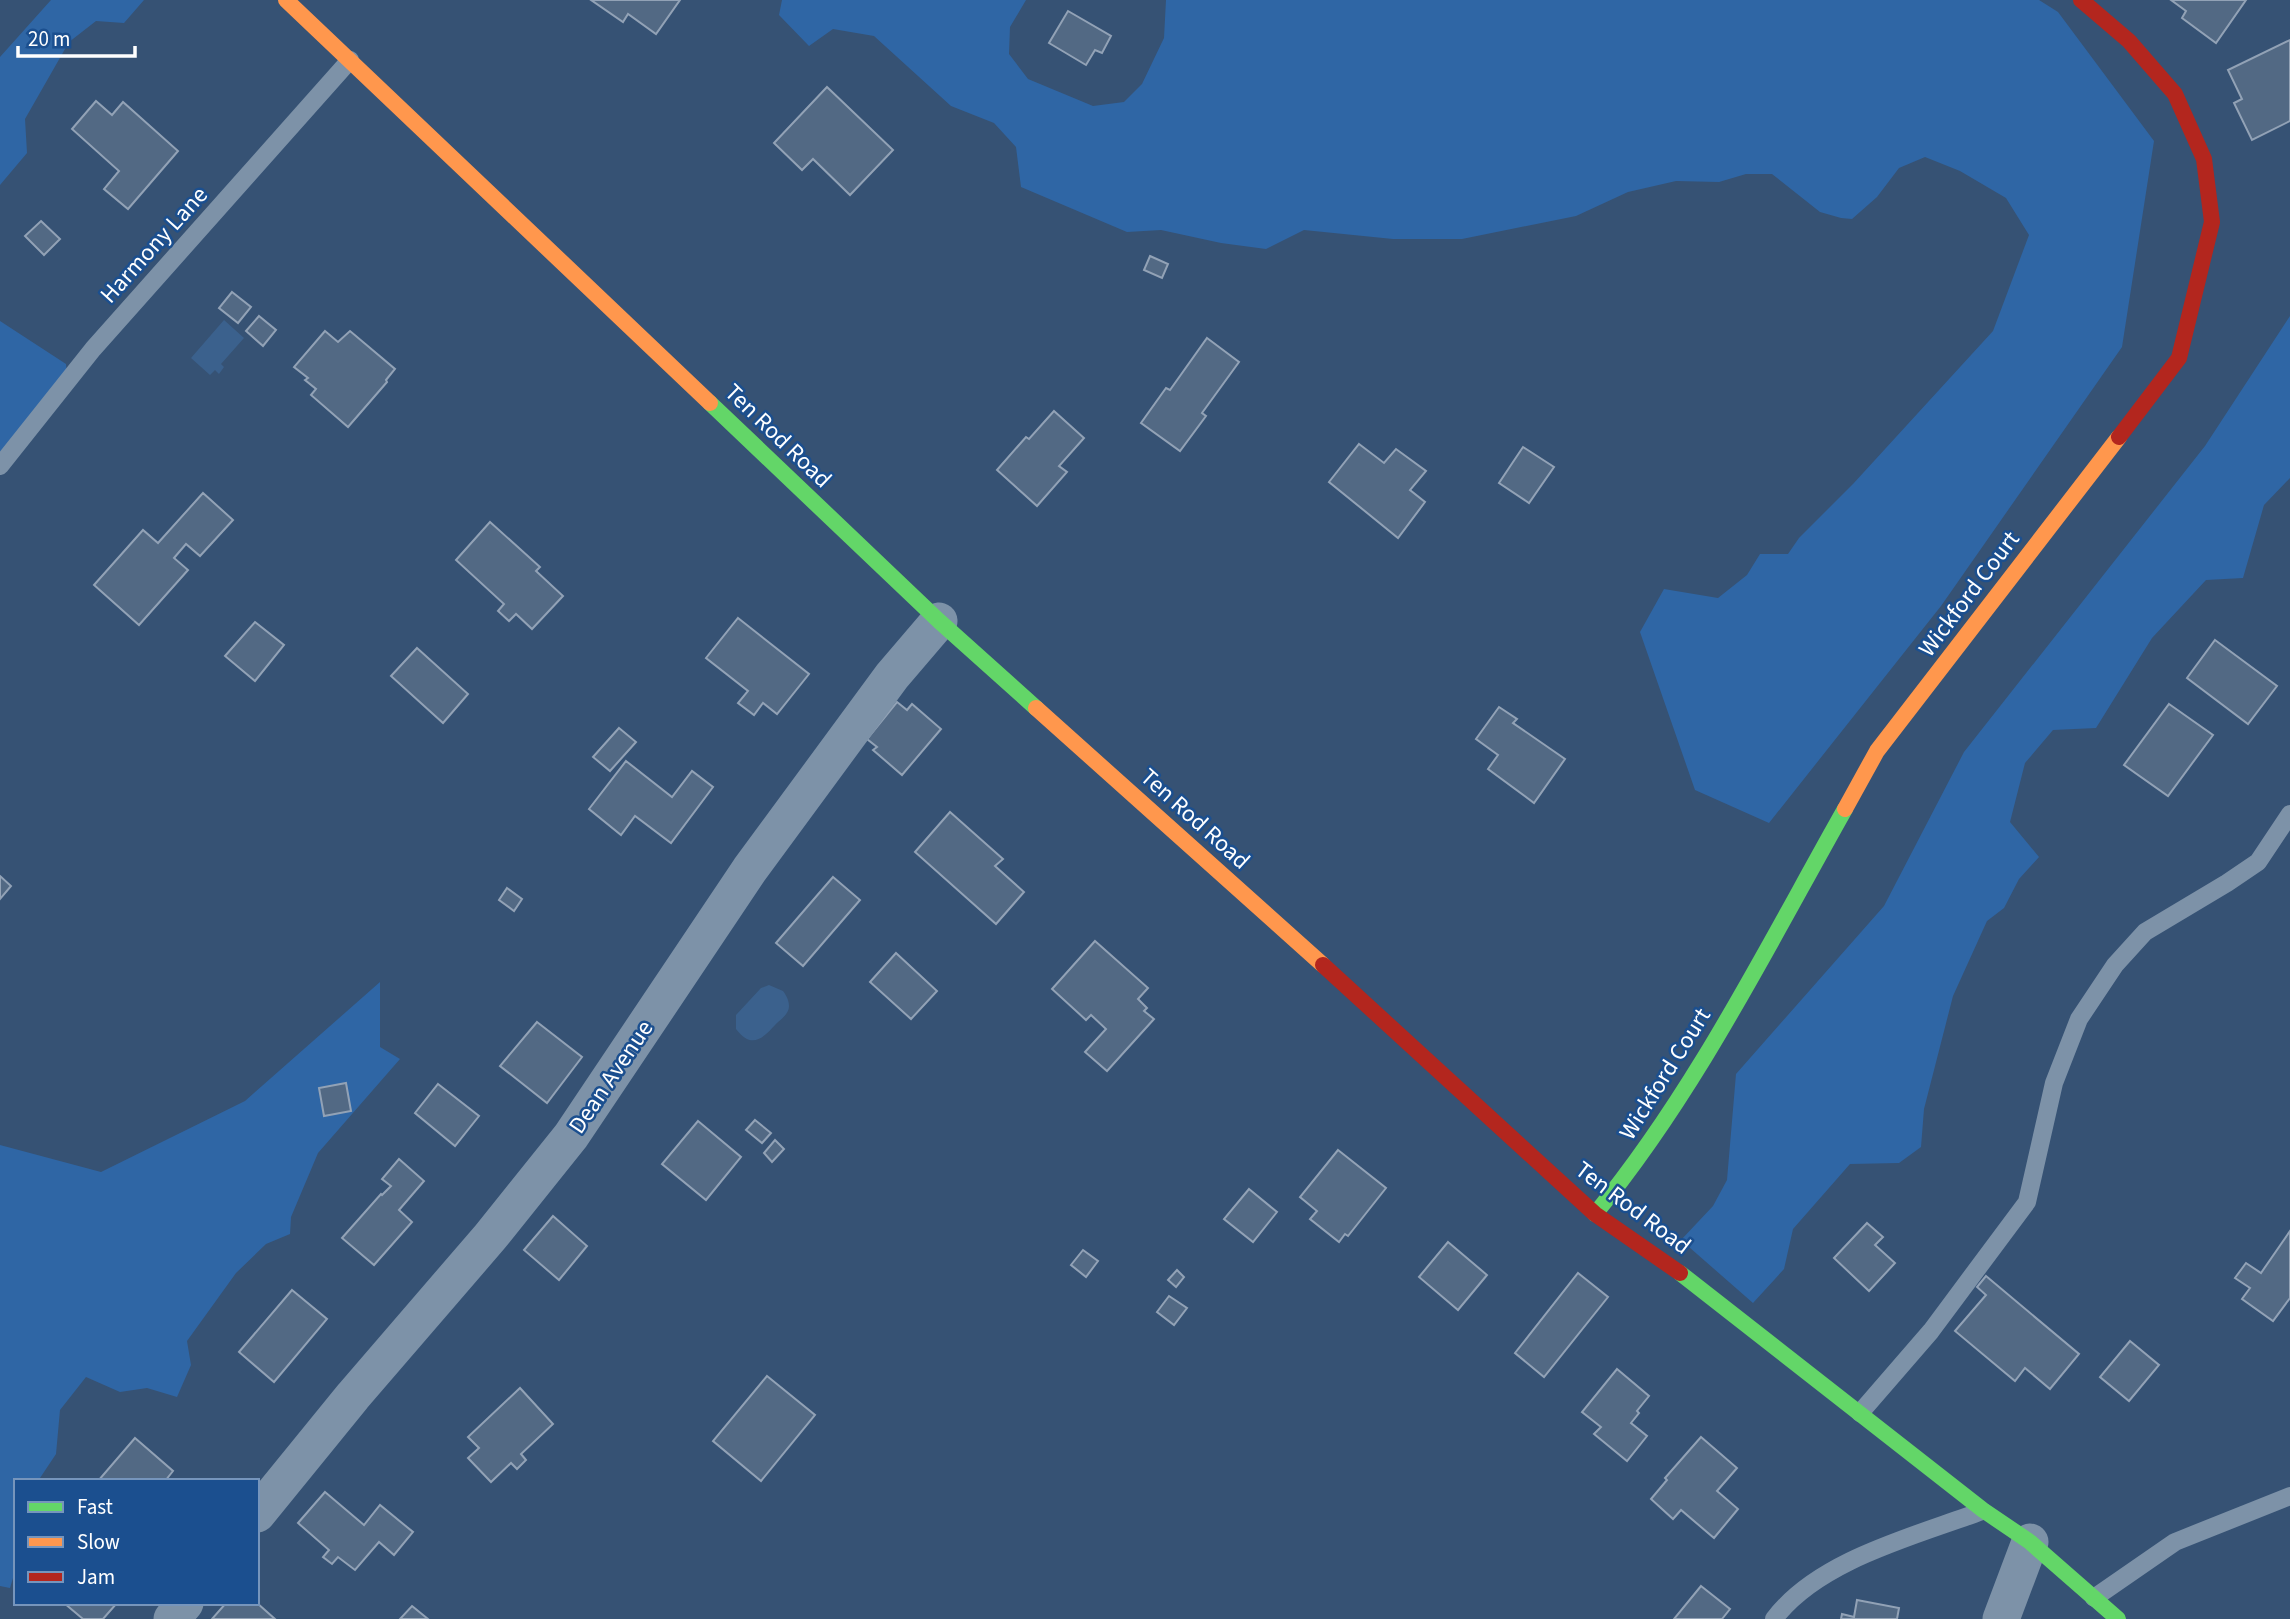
<svg xmlns="http://www.w3.org/2000/svg" width="2290" height="1619" viewBox="0 0 2290 1619" font-family="'Source Sans 3',sans-serif">
<style>
.green{fill:#2f66a5}
.water{fill:#3b618d}
.building{fill:#526984;stroke:#92a2b6;stroke-width:2}
.lines{fill:none;stroke-linecap:round;stroke-linejoin:round}
.lane{stroke:#7d92a8;stroke-width:18}
.street{stroke:#7d92a8;stroke-width:37}
.fast{stroke:#63d668;stroke-width:16}
.slow{stroke:#ff974d;stroke-width:16}
.jam{stroke:#b3261e;stroke-width:16}
.labels{text-anchor:middle;dominant-baseline:central;stroke-width:5;stroke-linejoin:round;paint-order:stroke}
.street-label{font-size:24px;fill:#fff;stroke:#1b4f8f}
</style>
<rect width="100%" height="100%" fill="#365274"/>
<g class="green">
<polygon points="51,0 144,0 124,23 96,21 69,42 25,119 27,153 0,185 0,57"/>
<polygon points="782,0 1026,0 1010,27 1009,54 1028,79 1093,106 1124,102 1142,84 1164,38 1166,0 2039,0 2058,12 2154,141 2122,347 1941,606 1769,823 1695,790 1640,632 1664,589 1718,598 1747,575 1760,554 1788,554 1799,538 1853,484 1993,331 2029,235 2006,198 1960,171 1925,157 1899,168 1877,197 1852,219 1841,218 1820,212 1772,174 1746,174 1719,182 1676,181 1628,192 1576,216 1462,239 1393,239 1304,230 1266,249 1221,243 1161,230 1127,232 1021,187 1016,147 994,123 951,106 874,36 833,29 809,46 779,15"/>
<polygon points="2290,316 2290,478 2264,505 2243,578 2206,580 2152,638 2096,728 2053,730 2025,763 2010,822 2039,857 2019,879 2004,908 1987,921 1953,996 1924,1109 1921,1147 1899,1163 1850,1164 1793,1229 1784,1269 1753,1303 1681,1240 1713,1206 1727,1180 1736,1074 1884,906 1964,752 2205,446"/>
<polygon points="0,321 66,364 67,376 0,462"/>
<polygon points="380,982 380,1047 400,1059 318,1153 291,1217 290,1234 266,1244 236,1273 187,1341 191,1365 177,1397 147,1388 120,1392 86,1377 60,1410 56,1454 38,1481 16,1481 16,1568 10,1588 0,1586 0,1145 101,1172 245,1101"/>
</g>
<g class="water">
<polygon points="224,320 244,338 221,364 224,367 219,374 215,370 210,375 191,358"/>
<path d="M 769,985 L 783,991 C 786,995 789,1000 789,1006 C 789,1014 781,1019 776,1024 C 763,1038 752,1050 736,1029 L 736,1015 L 761,988 Z"/>
</g>
<g class="building">
<polygon points="591,0 680,0 656,34 628,14 623,22"/>
<polygon points="2171,0 2246,0 2216,43 2182,18 2186,11"/>
<polygon points="1068,11 1111,36 1102,53 1095,50 1086,65 1049,43"/>
<polygon points="2290,40 2290,121 2252,140 2234,103 2242,99 2228,70"/>
<polygon points="827,87 893,150 850,195 813,159 802,170 774,143"/>
<polygon points="96,101 112,115 123,102 178,151 128,209 104,189 119,171 72,129"/>
<polygon points="41,221 60,239 44,255 25,236"/>
<polygon points="1150,256 1168,264 1162,278 1144,270"/>
<polygon points="232,292 251,307 238,323 219,308"/>
<polygon points="259,316 276,330 263,346 246,331"/>
<polygon points="325,331 338,342 350,331 395,369 386,380 387,382 348,427 311,395 316,389 305,380 308,378 294,367"/>
<polygon points="1207,338 1239,362 1202,413 1206,416 1180,451 1141,423 1166,388 1170,390"/>
<polygon points="1054,411 1084,438 1059,466 1067,472 1037,506 997,470 1026,437 1029,439"/>
<polygon points="1359,444 1384,463 1396,449 1426,471 1410,490 1425,502 1398,538 1329,482"/>
<polygon points="1523,447 1554,467 1529,503 1499,483"/>
<polygon points="203,493 233,520 200,556 186,544 174,558 188,570 139,625 94,585 143,530 158,543"/>
<polygon points="490,522 540,567 536,571 563,596 532,629 516,614 509,621 498,611 504,604 456,560"/>
<polygon points="738,618 809,674 777,714 763,703 754,715 738,703 748,691 706,658"/>
<polygon points="255,622 284,645 255,681 225,656"/>
<polygon points="2215,640 2277,686 2248,724 2187,678"/>
<polygon points="417,648 468,694 443,723 391,676"/>
<polygon points="897,702 907,710 912,704 941,729 902,775 873,750 877,747 867,739"/>
<polygon points="2169,704 2213,735 2168,796 2124,765"/>
<polygon points="1499,707 1517,719 1513,723 1565,759 1534,803 1488,769 1498,755 1476,739"/>
<polygon points="619,728 636,742 610,771 593,757"/>
<polygon points="626,761 672,797 692,771 713,787 671,843 635,816 621,835 589,809"/>
<polygon points="950,812 1003,859 995,866 1024,892 996,924 915,852"/>
<polygon points="0,876 11,886 0,899"/>
<polygon points="833,877 860,900 803,966 776,943"/>
<polygon points="507,888 522,899 514,911 499,900"/>
<polygon points="1095,941 1148,988 1138,999 1147,1008 1144,1011 1154,1019 1107,1071 1085,1052 1106,1029 1091,1015 1086,1020 1052,989"/>
<polygon points="896,953 937,991 911,1019 870,982"/>
<polygon points="537,1022 582,1057 547,1103 500,1066"/>
<polygon points="346,1083 351,1111 324,1116 319,1088"/>
<polygon points="438,1084 479,1116 455,1146 415,1113"/>
<polygon points="755,1120 771,1133 762,1143 746,1130"/>
<polygon points="698,1121 741,1157 706,1200 662,1164"/>
<polygon points="775,1140 784,1149 772,1162 764,1153"/>
<polygon points="1338,1150 1386,1188 1348,1236 1345,1234 1339,1242 1310,1219 1317,1211 1300,1197"/>
<polygon points="399,1159 424,1181 399,1210 412,1222 374,1265 342,1238 381,1194 382,1195 391,1186 382,1179"/>
<polygon points="1249,1189 1277,1212 1253,1242 1224,1219"/>
<polygon points="553,1216 587,1246 559,1280 524,1250"/>
<polygon points="1867,1223 1883,1237 1875,1245 1895,1263 1869,1291 1834,1258"/>
<polygon points="2290,1231 2290,1298 2273,1321 2242,1299 2250,1288 2235,1278 2246,1263 2261,1273"/>
<polygon points="1448,1242 1487,1275 1458,1310 1419,1277"/>
<polygon points="1083,1250 1098,1261 1086,1277 1071,1265"/>
<polygon points="1177,1270 1184,1277 1176,1287 1168,1280"/>
<polygon points="1578,1273 1608,1297 1544,1377 1515,1353"/>
<polygon points="1986,1276 2079,1354 2050,1389 2025,1368 2015,1381 1955,1331 1986,1295 1977,1287"/>
<polygon points="292,1290 327,1319 274,1382 239,1352"/>
<polygon points="1169,1296 1187,1308 1174,1325 1157,1312"/>
<polygon points="2130,1341 2159,1365 2129,1401 2100,1377"/>
<polygon points="1617,1369 1649,1396 1637,1411 1639,1413 1631,1423 1647,1436 1627,1461 1594,1434 1601,1427 1582,1412"/>
<polygon points="767,1376 815,1415 761,1481 713,1441"/>
<polygon points="520,1388 553,1424 521,1454 526,1460 517,1469 511,1463 491,1482 468,1458 479,1448 468,1437"/>
<polygon points="1701,1437 1737,1468 1717,1491 1738,1509 1714,1538 1681,1510 1673,1519 1651,1499 1667,1480 1665,1478"/>
<polygon points="135,1438 173,1471 165,1481 98,1481"/>
<polygon points="325,1492 364,1525 380,1505 413,1532 394,1555 379,1542 355,1570 338,1557 332,1564 323,1557 329,1550 298,1523"/>
<polygon points="1701,1586 1730,1609 1722,1619 1674,1619"/>
<polygon points="1857,1600 1899,1608 1897,1619 1841,1619 1842,1614 1854,1617"/>
<polygon points="64,1603 117,1603 103,1619 83,1619"/>
<polygon points="226,1603 257,1603 275,1619 212,1619"/>
<polygon points="412,1606 428,1619 400,1619"/>
</g>
<g class="lines">
<g class="lane">
<polyline points="0,466 93,349 350,60"/>
<polyline points="1860,1413 1931,1331 2027,1202 2054,1083 2079,1019 2115,965 2145,932 2227,883 2258,862 2290,814"/>
<polyline points="2094,1598 2175,1542 2290,1496"/>
<path d="M 1774,1619 C 1818,1560 1915,1536 1982,1511"/>
</g>
<g class="street">
<polyline points="257,1514 353,1396 490,1237 571,1136 750,869 892,676 939,621"/>
<polyline points="172,1619 185,1603"/>
<polyline points="2001,1619 2030,1542"/>
</g>
<g class="fast">
<polyline points="710,403 939,621 1036,708"/>
<path d="M 1595,1214 C 1696,1091 1767,947 1845,809"/>
<polyline points="1680,1273 1983,1510 2030,1542 2118,1619"/>
</g>
<g class="slow">
<polyline points="286,0 710,403"/>
<polyline points="1036,708 1323,965"/>
<polyline points="1845,809 1877,751 2119,437"/>
</g>
<g class="jam">
<polyline points="2081,0 2129,41 2175,94 2204,159 2212,222 2179,358 2119,437"/>
<polyline points="1323,965 1595,1214 1680,1273"/>
</g>
</g>
<g class="labels">
<g class="street-label">
<text transform="translate(154 245) rotate(-48)">Harmony Lane</text>
<text transform="translate(778 436) rotate(44)">Ten Rod Road</text>
<text transform="translate(1969 594) rotate(-53)">Wickford Court</text>
<text transform="translate(1195 819) rotate(42)">Ten Rod Road</text>
<text transform="translate(1665 1074) rotate(-58)">Wickford Court</text>
<text transform="translate(611 1077) rotate(-56)">Dean Avenue</text>
<text transform="translate(1633 1208) rotate(37)">Ten Rod Road</text>
</g>
</g>
<rect x="14" y="1479" width="245" height="126" fill="#1b4f8f" stroke="#7695bc" stroke-width="2"/>
<rect x="28" y="1502" width="35" height="10" fill="#63d668" stroke="#7695bc" stroke-width="2"/>
<text x="77" y="1514" font-size="21" fill="#ffffff">Fast</text>
<rect x="28" y="1537" width="35" height="10" fill="#ff974d" stroke="#7695bc" stroke-width="2"/>
<text x="77" y="1549" font-size="21" fill="#ffffff">Slow</text>
<rect x="28" y="1572" width="35" height="10" fill="#b3261e" stroke="#7695bc" stroke-width="2"/>
<text x="77" y="1584" font-size="21" fill="#ffffff">Jam</text>
<path d="M18 46v10h117v-10" fill="none" stroke="#ffffff" stroke-width="3.5"/>
<text x="28" y="46" font-size="21" fill="#ffffff" stroke="#1b4f8f" stroke-width="5" paint-order="stroke">20 m</text>
</svg>
